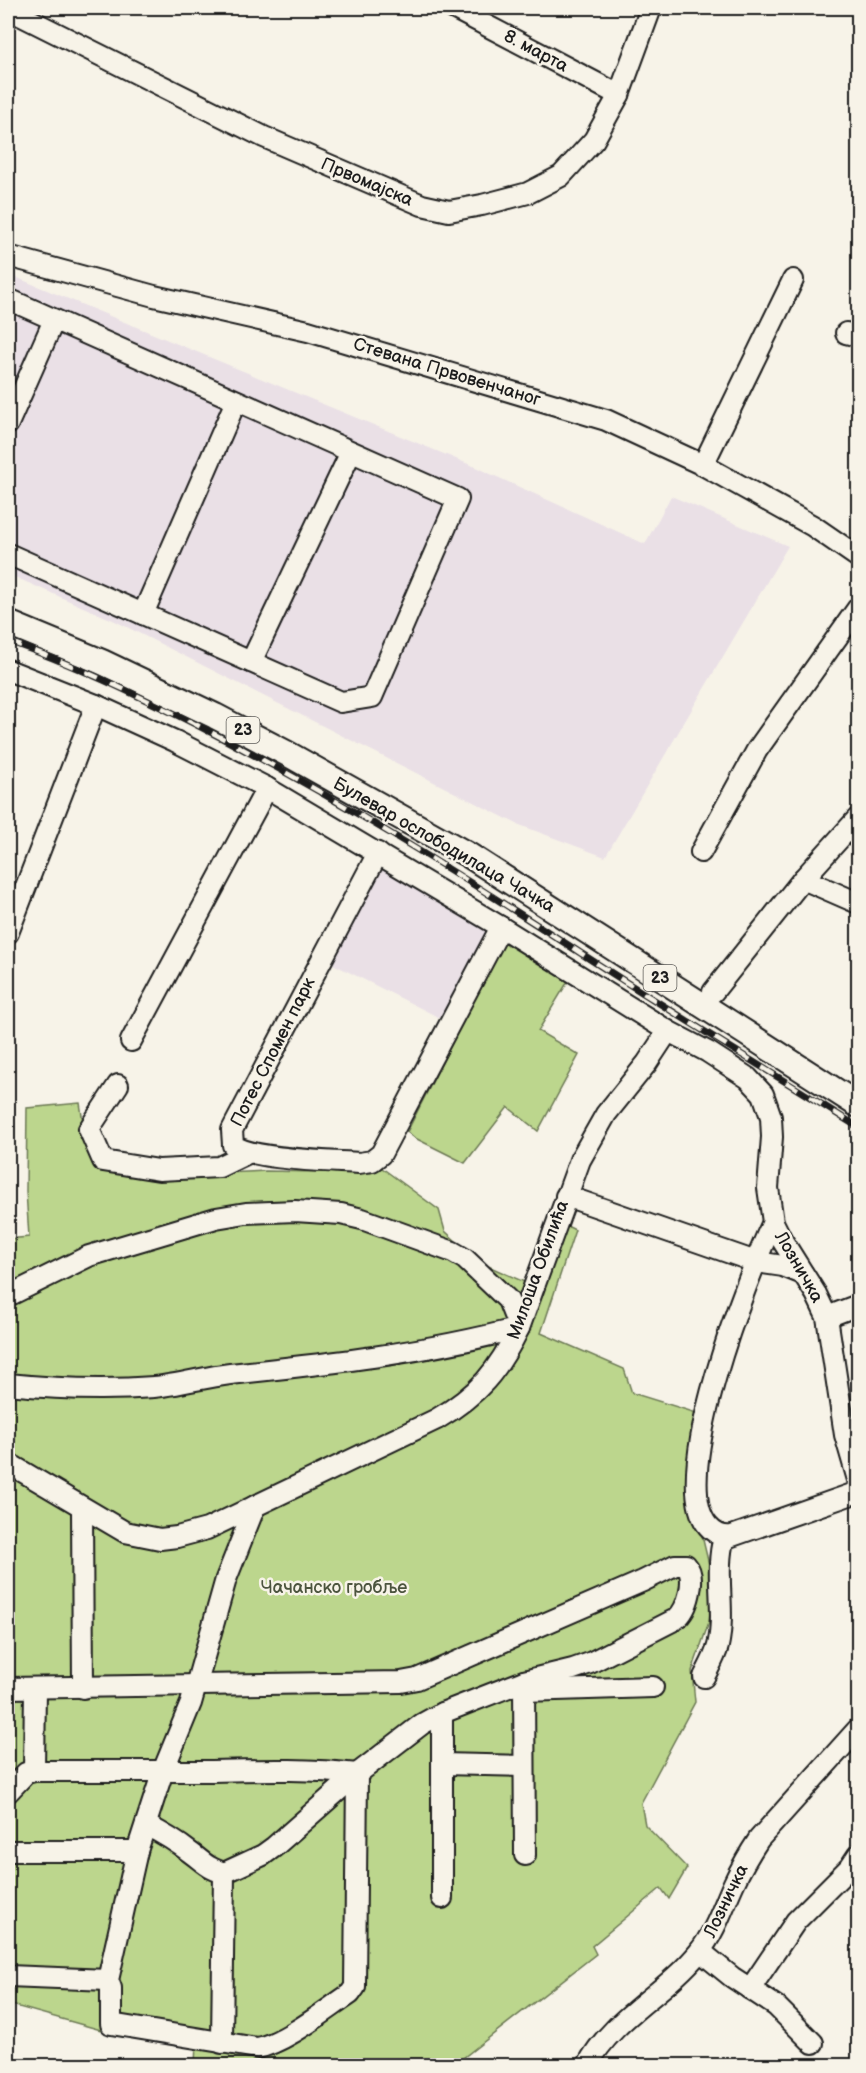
<svg xmlns="http://www.w3.org/2000/svg" width="866" height="2073" viewBox="0 0 866 2073" font-family="'Balsamiq Sans',sans-serif">
<style>
.built{fill:#eae0e6}
.green{fill:#bcd68d;stroke:#6c7954;stroke-width:1.5}
.lines{fill:none;stroke-linecap:round;stroke-linejoin:round}
.minor-casing{stroke:#1c1c1c;stroke-width:24}
.major-casing{stroke:#1c1c1c;stroke-width:28}
.minor{stroke:#f7f3e8;stroke-width:20}
.major{stroke:#f7f3e8;stroke-width:24}
.rail-casing{stroke:#1c1c1c;stroke-width:7}
.rail{stroke:#f7f3e8;stroke-width:4.5;stroke-dasharray:14;stroke-linecap:butt}
.labels{text-anchor:middle;dominant-baseline:central;stroke-width:5;stroke-linejoin:round;paint-order:stroke}
.shield{fill:#f7f3e8;stroke:#5e5c59;stroke-width:1.5}
.shield-label{font-size:16px;font-weight:bold;fill:#1c1c1c}
.street-label{font-size:18px;fill:#1c1c1c;stroke:#f7f3e8}
.park-label{font-size:18px;fill:#4c543e;stroke:#f7f3e8}
</style>
<rect width="100%" height="100%" fill="#f7f3e8"/>
<filter id="ink" filterUnits="userSpaceOnUse"><feTurbulence type="fractalNoise" baseFrequency=".0167" numOctaves="2"/><feDisplacementMap in="SourceGraphic" scale="12" xChannelSelector="R" yChannelSelector="G"/><feConvolveMatrix kernelMatrix="1 2 1 2 8 2 1 2 1" color-interpolation-filters="sRGB"/></filter>
<g filter="url(#ink)">
<g class="built">
<polygon points="8,274 473,466 645,544 671,496 788,546 605,857 517,824 115,621 8,574"/>
<polygon points="385,867 493,929 446,1021 327,961 373,872"/>
</g>
<g class="green">
<polygon points="501,938 570,978 538,1031 579,1055 538,1131 508,1107 465,1163 415,1138 407,1132 457,1033"/>
<polygon points="80,1103 86,1141 91,1158 138,1177 266,1171 371,1173 382,1168 439,1210 445,1231 479,1262 540,1289 565,1225 575,1230 541,1333 624,1369 632,1393 703,1415 695,1506 713,1582 709,1622 692,1671 695,1702 641,1803 645,1825 687,1868 669,1899 661,1888 592,1946 596,1954 454,2065 195,2065 196,2043 101,2030 8,2004 8,1239 29,1237 26,1191 27,1108"/>
</g>
<g class="lines">
<g class="minor-casing">
<g id="minor">
<polyline points="453,8 619,95"/>
<polyline points="8,9 264,137 422,205 449,211 482,205 528,193 561,176 594,140 619,95 651,8"/>
<polyline points="8,256 154,296 308,331 606,420 703,465 813,526 858,557"/>
<polyline points="8,299 458,499 372,697 341,702 8,554"/>
<polyline points="846,333 858,336"/>
<polyline points="8,424 54,320"/>
<polyline points="703,465 793,280"/>
<polyline points="143,614 236,401"/>
<polyline points="251,662 351,452"/>
<polyline points="8,670 96,705 175,741 267,788 501,927 668,1031 708,1052 748,1078 763,1094 771,1117 772,1137 768,1188 773,1222 782,1240 816,1294 827,1317 845,1435 858,1480"/>
<polyline points="701,852 757,750 858,608"/>
<path d="M 378,853 L 232,1130 L 233,1145 C 252,1160 332,1161 359,1163 L 372,1161 L 381,1154 L 501,927"/>
<polyline points="803,879 858,903"/>
<polyline points="8,933 96,705"/>
<polyline points="713,992 803,879 858,818"/>
<polyline points="131,1041 267,788"/>
<polyline points="118,1085 89,1129 103,1161 159,1170 219,1167 248,1153"/>
<polyline points="566,1196 756,1262 783,1266 803,1274"/>
<path d="M 773,1222 C 748,1275 667,1479 708,1526 C 715,1534 722,1537 732,1536 L 858,1492"/>
<path d="M 8,1296 L 89,1256 L 216,1218 L 246,1213 L 295,1211 L 341,1214 L 362,1219 L 453,1252 L 465,1259 L 508,1300 L 519,1328 C 424,1353 327,1364 230,1374 C 204,1377 179,1385 154,1387 C 105,1391 56,1389 8,1384"/>
<polyline points="827,1317 858,1305"/>
<path d="M 8,1463 L 125,1532 L 160,1539 L 177,1537 L 207,1529 L 437,1419 C 478,1395 498,1371 519,1328 L 580,1160 L 606,1114 L 647,1063 L 668,1031"/>
<polyline points="82,1508 83,1688"/>
<path d="M 704,1677 C 709,1667 715,1657 718,1646 C 726,1610 714,1572 724,1537"/>
<polyline points="524,1681 525,1855"/>
<path d="M 8,1688 L 401,1682 L 417,1679 L 643,1581 L 675,1565 L 686,1565 C 697,1577 688,1610 676,1619 L 590,1663 L 573,1669 L 524,1681 L 442,1713 L 422,1724 L 357,1774 L 274,1847 L 263,1855 L 224,1873 L 222,2043"/>
<path d="M 35,1688 L 34,1771 C 91,1771 148,1771 205,1771 C 256,1770 307,1768 357,1774 L 355,1987 L 350,1994 C 326,2010 285,2043 257,2048 L 111,2024 L 111,1988 L 108,1980 L 137,1851 L 163,1771 L 191,1703 L 226,1579 L 255,1506"/>
<polyline points="524,1691 653,1687"/>
<polyline points="442,1764 524,1766"/>
<polyline points="8,1792 26,1773 34,1771"/>
<path d="M 146,1825 C 162,1833 177,1842 191,1853 C 206,1864 206,1867 224,1873"/>
<polyline points="8,1851 137,1851"/>
<polyline points="442,1898 442,1713"/>
<polyline points="700,1951 732,1977 776,2006 813,2043"/>
<polyline points="8,1976 108,1980"/>
<polyline points="750,1989 796,1921 850,1867 858,1855"/>
<path d="M 587,2066 C 613,2017 665,1994 699,1952 C 715,1932 723,1907 734,1883 C 741,1868 749,1854 759,1839 L 858,1729"/>
</g>
</g>
<g class="major-casing">
<polyline id="major" points="8,623 102,662 215,716 288,754 470,856 858,1105"/>
</g>
<use href="#minor" class="minor"/>
<use href="#major" class="major"/>
<g class="rail-casing">
<path id="rail" d="M 8,641 C 73,664 135,694 197,725 C 330,793 457,873 582,954 C 673,1013 766,1069 858,1127"/>
</g>
<use href="#rail" class="rail"/>
</g>
</g>
<g class="labels">
<g class="shield">
<rect x="226.5" y="717" width="33" height="26" rx="4.5"/>
<rect x="643.5" y="965" width="33" height="26" rx="4.5"/>
</g>
<g class="shield-label">
<text x="243" y="730">23</text>
<text x="660" y="978">23</text>
</g>
<g class="street-label">
<text transform="translate(536 51) rotate(28)">8. марта</text>
<text transform="translate(367 182) rotate(23)">Првомајска</text>
<text transform="translate(447 372) rotate(17)">Стевана Првовенчаног</text>
<text transform="translate(444 845) rotate(30)">Булевар ослободилаца Чачка</text>
<text transform="translate(273 1052) rotate(-63)">Потес Спомен парк</text>
<text transform="translate(799 1267) rotate(60)">Лозничка</text>
<text transform="translate(538 1270) rotate(-70)">Милоша Обилића</text>
<text transform="translate(726 1901) rotate(-64)">Лозничка</text>
</g>
<g class="park-label">
<text x="334" y="1587">Чачанско гробље</text>
</g>
</g>
<rect width="866" height="2073" fill="none" stroke="#f7f3e8" stroke-width="30"/>
<rect x="15" y="15" width="836" height="2043" fill="none" stroke="#1c1c1c" stroke-width="2" filter="url(#ink)"/>
</svg>
